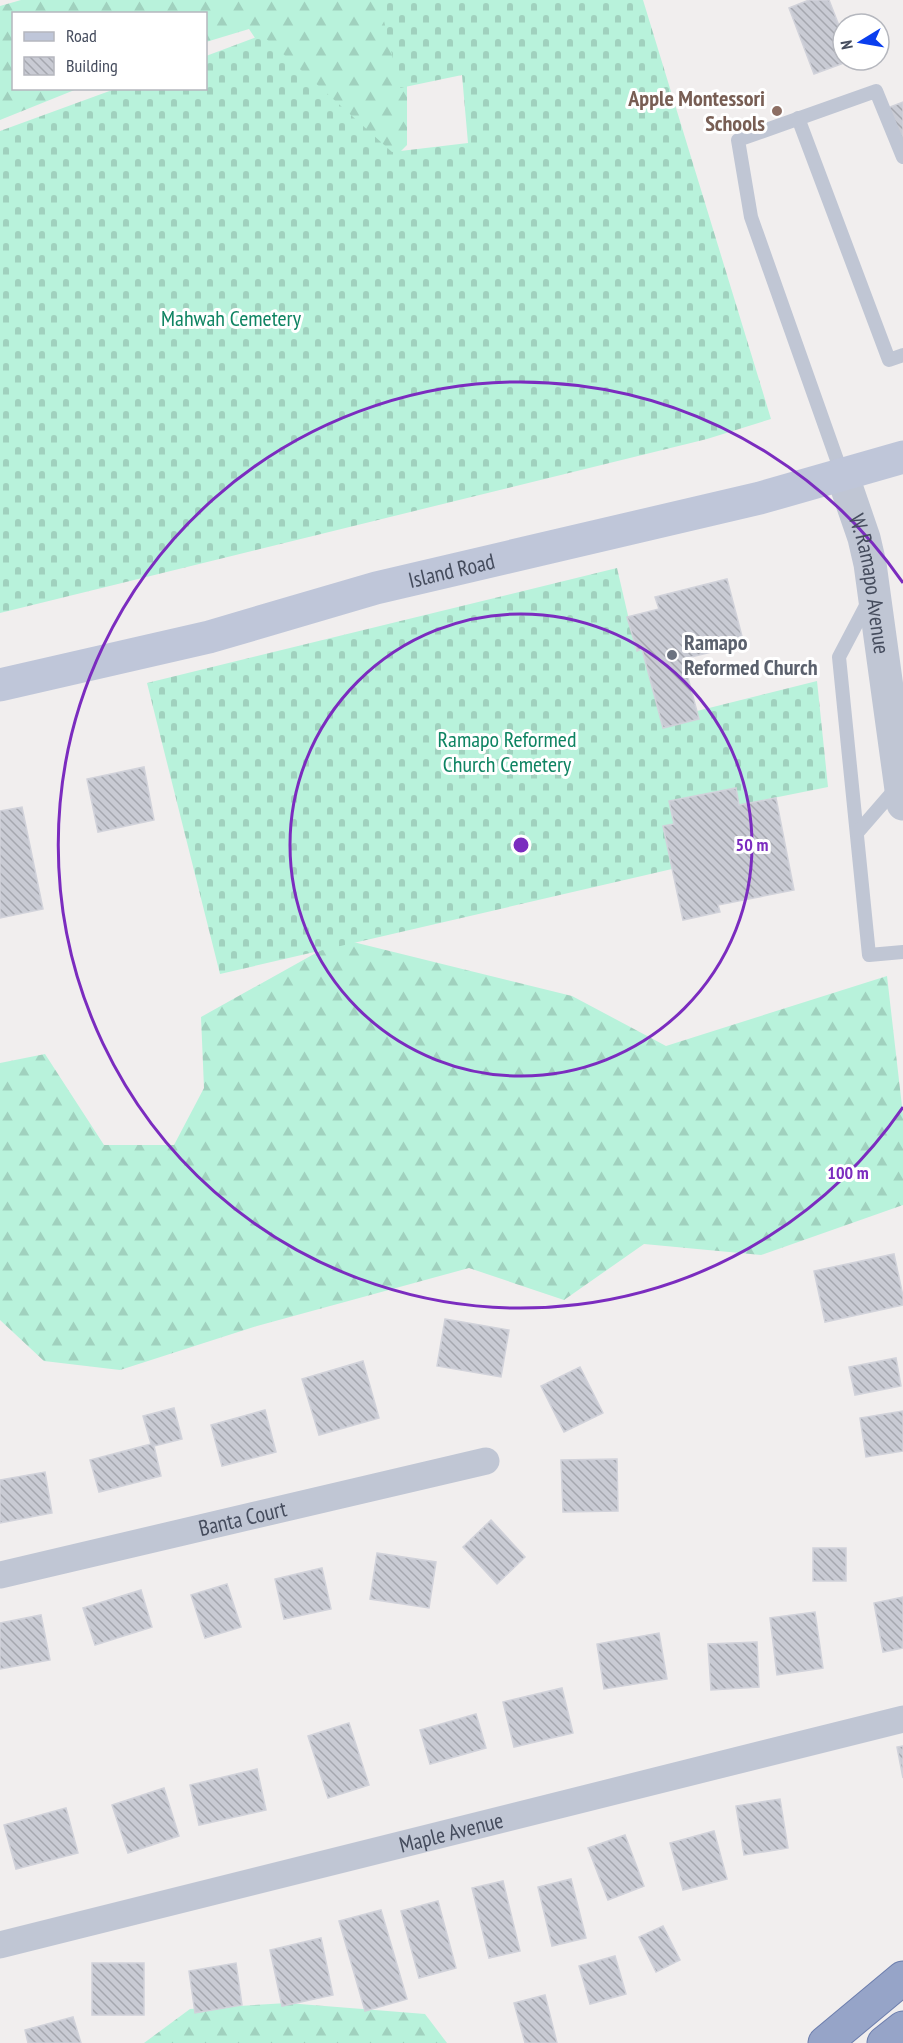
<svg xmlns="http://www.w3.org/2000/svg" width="903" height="2043" viewBox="0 0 903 2043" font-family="'PT Sans Narrow',sans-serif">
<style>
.forest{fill:url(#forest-firs)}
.cemetery{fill:url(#cemetery-stones)}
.building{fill:url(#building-back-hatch);stroke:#d1d2da;stroke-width:1.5}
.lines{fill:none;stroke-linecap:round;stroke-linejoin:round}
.trunk-casing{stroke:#6d7ead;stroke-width:35}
.service{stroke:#c0c6d4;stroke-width:14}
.minor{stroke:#c0c6d4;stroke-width:27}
.tertiary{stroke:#c0c6d4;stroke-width:33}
.secondary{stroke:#bfc6d9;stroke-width:33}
.trunk{stroke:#96a4c8;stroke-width:33}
.ring{fill:none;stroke:#7b2cbf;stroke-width:3}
.education-dot{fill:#8d6e63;stroke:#fff;stroke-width:2}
.worship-dot{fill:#6b7280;stroke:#fff;stroke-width:2}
.labels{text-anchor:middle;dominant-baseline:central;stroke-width:6;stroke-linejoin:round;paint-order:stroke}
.education-label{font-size:22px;font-weight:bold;fill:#785e54;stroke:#fff;text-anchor:end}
.park-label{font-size:22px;fill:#0f8462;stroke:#fff}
.street-label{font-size:22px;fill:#454c5d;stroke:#fff}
.worship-label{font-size:22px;font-weight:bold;fill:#5b616d;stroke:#fff;text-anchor:start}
.centre{fill:#7b2cbf;stroke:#fff;stroke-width:3}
.ring-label{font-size:18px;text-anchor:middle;font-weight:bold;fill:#7b2cbf;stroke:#fff;stroke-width:6;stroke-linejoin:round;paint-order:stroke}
</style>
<defs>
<pattern id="forest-firs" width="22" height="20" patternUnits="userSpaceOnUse" patternTransform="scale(1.5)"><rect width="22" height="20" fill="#b8f2db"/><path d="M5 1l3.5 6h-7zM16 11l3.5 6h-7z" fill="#a0d1be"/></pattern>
<pattern id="cemetery-stones" width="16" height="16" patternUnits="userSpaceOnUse" patternTransform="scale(1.5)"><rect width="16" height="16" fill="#b8f2db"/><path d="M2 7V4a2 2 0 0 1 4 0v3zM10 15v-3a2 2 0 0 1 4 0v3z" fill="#a0d1be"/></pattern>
<pattern id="building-back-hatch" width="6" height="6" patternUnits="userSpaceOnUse" patternTransform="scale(1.5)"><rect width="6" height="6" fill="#c9cbd4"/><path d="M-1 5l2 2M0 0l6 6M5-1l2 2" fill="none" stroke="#a5a7af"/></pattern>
</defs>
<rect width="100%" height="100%" fill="#f1eeee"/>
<g class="forest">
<polygon points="21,0 389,0 407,60 407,145 378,174 334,156 249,29 206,42 206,14 14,14 14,88 77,89 0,120 0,6"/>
<polygon points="341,939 572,996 666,1046 887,976 903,1115 903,1205 761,1255 644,1244 564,1300 469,1268 257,1326 120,1370 44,1361 0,1320 0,1063 45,1054 104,1145 174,1145 204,1088 201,1017"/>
<polygon points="287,2003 425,2014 447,2043 144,2043 190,2009"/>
</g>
<g class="cemetery">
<polygon points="379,0 643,0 771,419 707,439 0,613 0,131 115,89 206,88 206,56 262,35 392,152 468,143 462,75 400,88"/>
<polygon points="617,568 636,650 642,649 663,728 699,719 697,711 817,681 828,787 739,805 736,788 669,801 674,824 663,827 672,869 220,974 147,683"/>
</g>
<g class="building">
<polygon points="809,0 829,0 843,36 843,60 852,60 814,74 789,8"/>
<polygon points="903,102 903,152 885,109"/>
<polygon points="727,579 744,644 683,659 699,719 663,728 642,649 637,651 627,617 659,609 655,597"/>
<polygon points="144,767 154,820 98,832 87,779"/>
<polygon points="736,788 739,805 776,798 794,890 718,905 720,912 683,920 663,826 674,824 669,801"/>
<polygon points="22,807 43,909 0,918 0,811"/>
<polygon points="894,1254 903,1296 903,1305 825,1322 814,1271"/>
<polygon points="445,1319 509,1330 501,1377 437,1366"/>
<polygon points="896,1358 901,1386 855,1395 849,1367"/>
<polygon points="363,1361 379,1418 319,1435 302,1379"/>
<polygon points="580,1367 603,1413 564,1432 541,1386"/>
<polygon points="174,1408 182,1439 154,1446 161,1476 99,1492 90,1460 151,1444 143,1416"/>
<polygon points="265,1410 276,1452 222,1466 211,1425"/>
<polygon points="903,1411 903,1451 866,1457 860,1418"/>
<polygon points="617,1459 618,1511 563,1512 561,1460"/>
<polygon points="45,1472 52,1513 0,1523 0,1480"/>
<polygon points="491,1520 525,1557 497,1584 463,1547"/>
<rect x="813" y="1548" width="33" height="33"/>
<polygon points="377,1553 436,1562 429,1608 370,1599"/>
<polygon points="322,1568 331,1609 284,1619 275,1579"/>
<polygon points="227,1584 241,1627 205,1638 191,1595"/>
<polygon points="141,1590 152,1627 95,1645 83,1608"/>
<polygon points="903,1597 903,1648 883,1652 874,1603"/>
<polygon points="815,1612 823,1668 777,1675 770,1618"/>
<polygon points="41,1615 50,1660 0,1669 0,1623"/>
<polygon points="659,1633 667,1679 604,1689 597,1644"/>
<polygon points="757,1642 759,1687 711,1690 708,1644"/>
<polygon points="562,1688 573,1733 514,1747 503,1702"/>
<polygon points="476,1714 486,1748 430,1764 420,1730"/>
<polygon points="349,1723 369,1785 328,1798 308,1736"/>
<polygon points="903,1746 903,1778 897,1747"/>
<polygon points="257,1769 266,1810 199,1825 190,1785"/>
<polygon points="164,1788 179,1836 128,1853 112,1805"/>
<polygon points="780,1799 788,1848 744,1855 736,1806"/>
<polygon points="66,1808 78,1853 16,1869 4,1825"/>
<polygon points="714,1831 727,1879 683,1890 670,1843"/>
<polygon points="625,1835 644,1886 608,1900 588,1848"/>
<polygon points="571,1879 586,1938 552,1946 538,1887"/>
<polygon points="503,1881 520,1951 489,1958 472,1888"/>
<polygon points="438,1901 456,1968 419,1978 401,1911"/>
<polygon points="381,1910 407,1999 365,2011 339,1921"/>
<polygon points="663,1926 680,1960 656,1972 639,1937"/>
<polygon points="321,1938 333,1995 282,2006 270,1950"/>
<polygon points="615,1956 626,1994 590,2004 579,1966"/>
<rect x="92" y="1963" width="52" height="52"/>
<polygon points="236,1963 242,2005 195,2013 189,1971"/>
<polygon points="545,1995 557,2043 525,2043 514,2003"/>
<polygon points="73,2017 81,2043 28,2043 25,2030"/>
</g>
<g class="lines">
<g class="trunk-casing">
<g id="trunk">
<polyline points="825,2043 903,1978"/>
<polyline points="884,2043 903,2028"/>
</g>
</g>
<g class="service">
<polyline points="798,118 889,360 903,355"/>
<polyline points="842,474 751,217 738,140 876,91 903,157"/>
<polyline points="869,600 839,657 869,955 903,952"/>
<polyline points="857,833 897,787"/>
</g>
<g class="minor">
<path id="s1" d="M 0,1575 L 486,1461"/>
<path id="s2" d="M 0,1945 L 903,1719"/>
</g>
<path class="tertiary" id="s3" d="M 842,474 L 864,538 L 870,564 L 903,804"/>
<path class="secondary" id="s4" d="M 0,685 L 209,637 L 376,588 L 760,498 L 903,457"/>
<use href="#trunk" class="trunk"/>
</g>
<g class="ring">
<circle cx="521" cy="845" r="231"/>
<path d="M903 1107A463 463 0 1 1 903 583"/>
</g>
<circle class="education-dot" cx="777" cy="111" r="6"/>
<circle class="worship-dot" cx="672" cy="655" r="6"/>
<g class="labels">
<g class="education-label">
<text x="765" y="98">Apple Montessori<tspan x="765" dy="25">Schools</tspan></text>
</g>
<g class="park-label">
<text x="231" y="318">Mahwah Cemetery</text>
<text x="507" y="739">Ramapo Reformed<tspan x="507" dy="25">Church Cemetery</tspan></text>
</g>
<g class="street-label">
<text stroke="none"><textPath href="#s4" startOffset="466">Island Road</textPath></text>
<text stroke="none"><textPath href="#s3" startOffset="114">W. Ramapo Avenue</textPath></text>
<text stroke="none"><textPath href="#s1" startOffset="249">Banta Court</textPath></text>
<text stroke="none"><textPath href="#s2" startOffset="465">Maple Avenue</textPath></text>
</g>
<g class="worship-label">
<text x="684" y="642">Ramapo<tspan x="684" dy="25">Reformed Church</tspan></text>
</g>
</g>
<circle cx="521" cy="845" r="9" class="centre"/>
<g class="ring-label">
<text x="752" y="851">50 m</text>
<text x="848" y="1179">100 m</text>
</g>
<rect x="12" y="12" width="195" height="78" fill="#ffffff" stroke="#b5b7be" stroke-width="1.5"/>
<rect x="24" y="32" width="30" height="9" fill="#bfc6d9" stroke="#b5b7be" stroke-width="1.5"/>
<text x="66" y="42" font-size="18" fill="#454c5d">Road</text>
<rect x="24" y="57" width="30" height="18" fill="url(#building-back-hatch)" stroke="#b5b7be" stroke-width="1.5"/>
<text x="66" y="72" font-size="18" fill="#454c5d">Building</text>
<g transform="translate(861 42) rotate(259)"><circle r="28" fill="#ffffff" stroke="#b5b7be" stroke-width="1.5"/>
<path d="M0-4.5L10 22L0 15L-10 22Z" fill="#0a3eee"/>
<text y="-9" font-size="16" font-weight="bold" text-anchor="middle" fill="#454c5d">N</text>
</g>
</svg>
